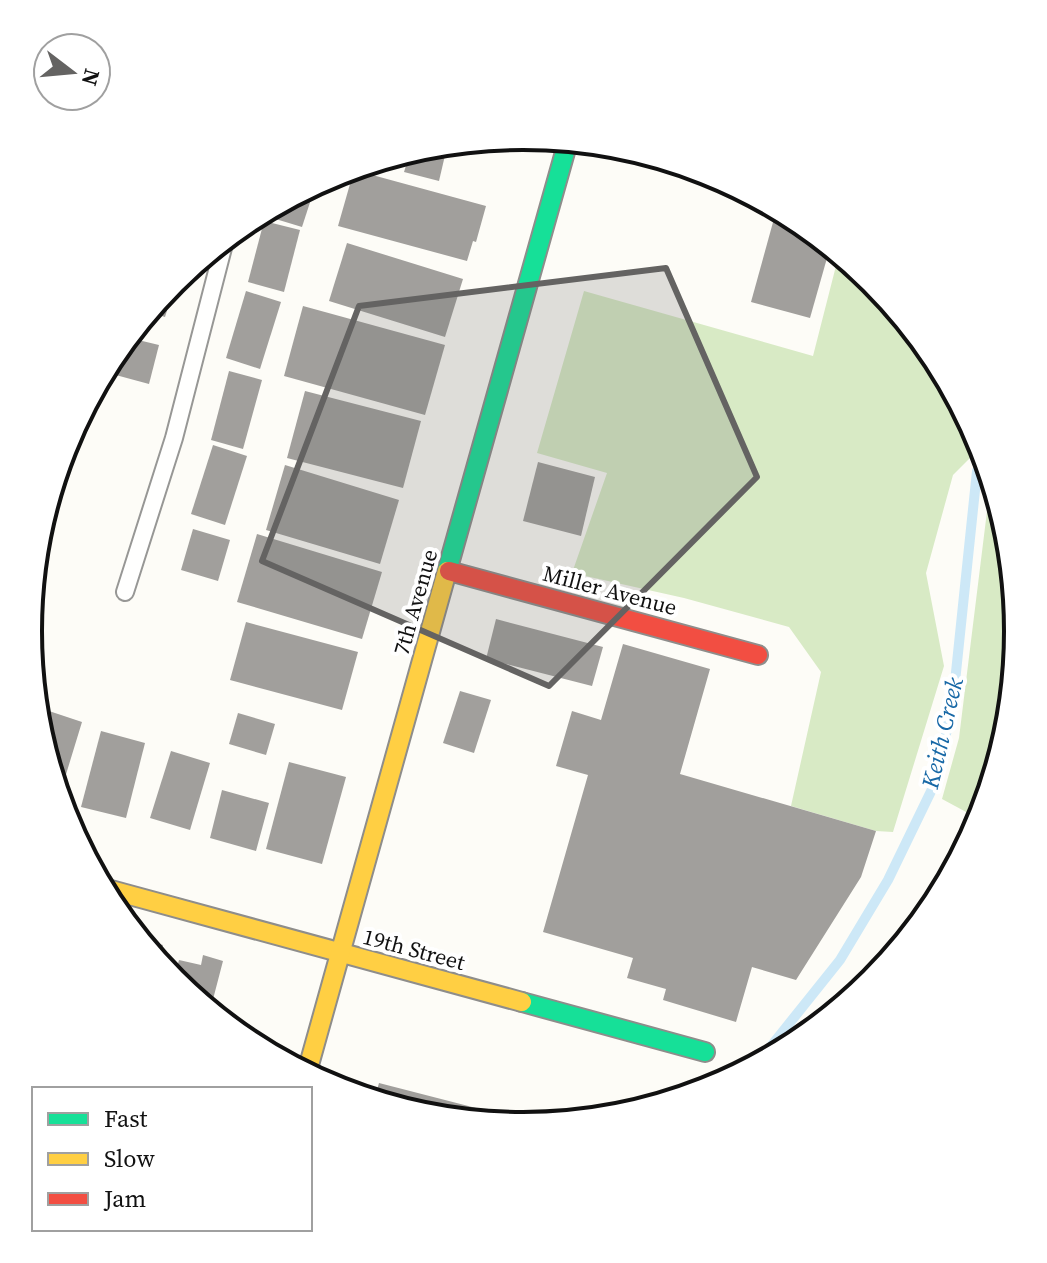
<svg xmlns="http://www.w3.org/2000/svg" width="1047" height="1263" viewBox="0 0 1047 1263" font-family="'Source Serif 4',serif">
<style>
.forest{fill:#d8eac5}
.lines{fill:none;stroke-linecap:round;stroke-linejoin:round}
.stream{stroke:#cde8f7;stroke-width:10}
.building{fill:#a19f9c}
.lane-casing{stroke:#979795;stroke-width:20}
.fast-casing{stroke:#8e8d8b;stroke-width:22}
.slow-casing{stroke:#8e8d8b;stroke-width:22}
.jam-casing{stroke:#8e8d8b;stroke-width:22}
.lane{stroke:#fffffe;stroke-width:16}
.fast{stroke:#16e098;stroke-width:18}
.slow{stroke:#ffcf43;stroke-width:18}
.jam{stroke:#f24e42;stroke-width:18}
.marked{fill:#646362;fill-opacity:0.2;stroke:#646362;stroke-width:6;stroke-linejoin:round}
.labels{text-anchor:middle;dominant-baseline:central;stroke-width:8;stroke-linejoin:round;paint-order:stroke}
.street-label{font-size:22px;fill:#111;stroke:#fff}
.water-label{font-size:24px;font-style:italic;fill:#1768a6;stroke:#fff}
.rim{fill:none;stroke:#111;stroke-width:4}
</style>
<rect width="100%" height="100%" fill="#fdfcf7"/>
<g class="forest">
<polygon points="838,258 874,281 982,446 953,475 926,573 944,666 893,832 876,831 791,806 821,672 789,627 684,598 572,573 607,473 537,453 584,291 813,356"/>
<polygon points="990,487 1019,632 981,820 942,799 959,738"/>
</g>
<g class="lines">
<polyline class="stream" points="764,1055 840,960 888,880 936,781 953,701 977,471 985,462"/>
</g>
<g class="building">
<polygon points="446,151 439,181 404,172 408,159"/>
<polygon points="354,170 486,206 476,242 473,241 467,261 338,226"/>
<polygon points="315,187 302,227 269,217"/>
<polygon points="775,215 829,251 810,318 751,302"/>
<polygon points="264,221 300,230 284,292 248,282"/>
<polygon points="347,243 463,279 445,337 329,301"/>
<polygon points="177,279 165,317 152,313 173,281"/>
<polygon points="246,291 281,302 260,369 226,358"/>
<polygon points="303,306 445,345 425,415 284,376"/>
<polygon points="134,339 159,345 149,384 112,374"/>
<polygon points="229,371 262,380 243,449 211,440"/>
<polygon points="305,391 421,421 403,488 287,458"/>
<polygon points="213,445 247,456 225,525 191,514"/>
<polygon points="538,462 595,477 581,536 523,521"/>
<polygon points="285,465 399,500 380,564 266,530"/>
<polygon points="193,529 230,540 218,581 181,570"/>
<polygon points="257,534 382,572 362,639 237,602"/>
<polygon points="496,619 603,647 592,686 486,659"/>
<polygon points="246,622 358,652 342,710 230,680"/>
<polygon points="623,644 710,669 680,774 876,831 861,877 796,980 752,967 736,1022 663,1000 666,989 627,978 633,958 543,932 588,775 556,766 572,711 601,720"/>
<polygon points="460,691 491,700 474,753 443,743"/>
<polygon points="43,709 82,722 60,794 49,736"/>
<polygon points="238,713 275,724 266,755 229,744"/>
<polygon points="101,731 145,743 126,818 81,807"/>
<polygon points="171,751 210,763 190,830 150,818"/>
<polygon points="289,762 346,777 322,864 266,849"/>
<polygon points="222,790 269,803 256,851 210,838"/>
<polygon points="145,940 163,945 158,960 158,959"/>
<polygon points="203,955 223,961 211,1007 173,982 179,960 201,965"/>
<polygon points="379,1083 538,1124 523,1127 375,1097"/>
</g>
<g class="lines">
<g class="lane-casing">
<polyline id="lane" points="125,592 174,438 223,248"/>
</g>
<g class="fast-casing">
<g id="fast">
<polyline points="447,571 567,145"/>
<polyline points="522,1002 705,1052"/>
</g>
</g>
<g class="slow-casing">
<g id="slow">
<polyline points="111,890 522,1002"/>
<polyline points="307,1072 447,571"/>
</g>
</g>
<g class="jam-casing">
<polyline id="jam" points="449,571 758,655"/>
</g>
<use href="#lane" class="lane"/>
<use href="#fast" class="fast"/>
<use href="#slow" class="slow"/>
<use href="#jam" class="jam"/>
</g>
<path class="marked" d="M 666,268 L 757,477 L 549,686 L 262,561 L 359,306 Z"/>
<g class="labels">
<g class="street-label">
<text transform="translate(610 590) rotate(15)">Miller Avenue</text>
<text transform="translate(415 602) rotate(-74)">7th Avenue</text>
<text transform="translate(414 949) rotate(15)">19th Street</text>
</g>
<g class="water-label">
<text transform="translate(942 733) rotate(-77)">Keith Creek</text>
</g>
</g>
<path d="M0 0H1047V1263H0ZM42 631a481 481 0 1 1 962 0a481 481 0 1 1-962 0Z" fill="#fff" fill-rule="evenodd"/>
<path class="rim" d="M42 631a481 481 0 1 1 962 0a481 481 0 1 1-962 0Z"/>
<rect x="32" y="1087" width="280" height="144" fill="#ffffff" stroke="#a0a0a0" stroke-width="2"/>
<rect x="48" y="1113" width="40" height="12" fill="#16e098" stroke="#a0a0a0" stroke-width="2"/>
<text x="104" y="1127" font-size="24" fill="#111111">Fast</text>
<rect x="48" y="1153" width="40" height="12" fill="#ffcf43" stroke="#a0a0a0" stroke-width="2"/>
<text x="104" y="1167" font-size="24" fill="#111111">Slow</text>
<rect x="48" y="1193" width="40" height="12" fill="#f24e42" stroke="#a0a0a0" stroke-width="2"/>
<text x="104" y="1207" font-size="24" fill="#111111">Jam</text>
<g transform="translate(72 72) rotate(106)"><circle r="38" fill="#ffffff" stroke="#a0a0a0" stroke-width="2"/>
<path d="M0-6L14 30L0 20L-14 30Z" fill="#646362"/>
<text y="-12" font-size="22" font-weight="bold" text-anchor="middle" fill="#111111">N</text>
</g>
</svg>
